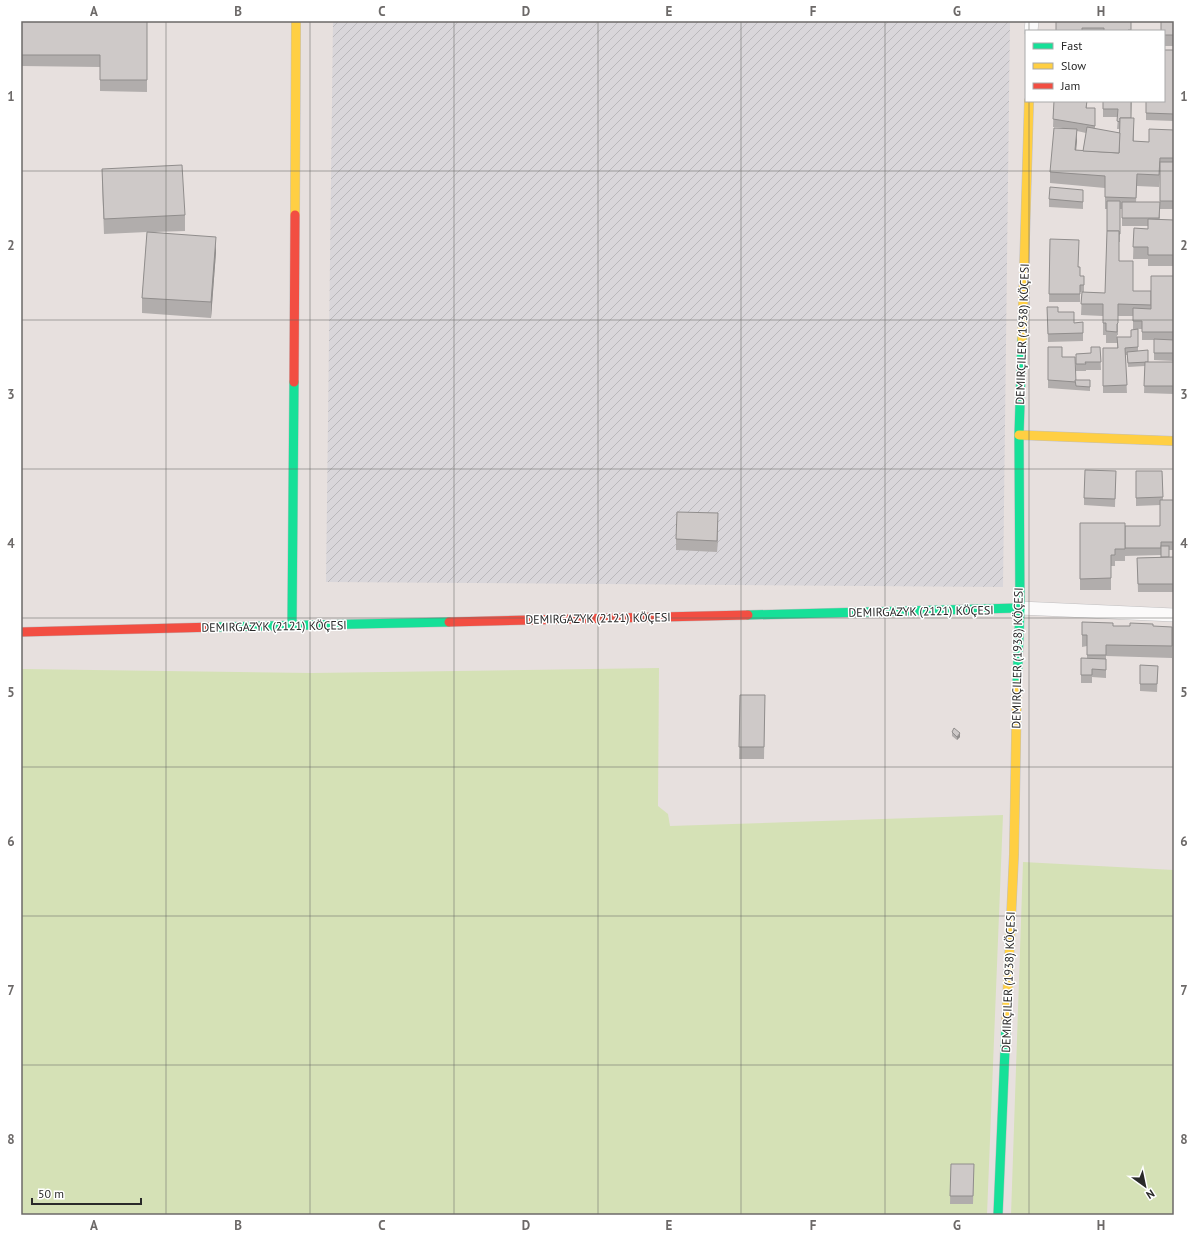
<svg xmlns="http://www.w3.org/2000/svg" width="1195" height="1236" viewBox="0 0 1195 1236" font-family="'PT Sans',sans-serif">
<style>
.industrial{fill:url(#industrial-furrows)}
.grass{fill:#d5e1b6}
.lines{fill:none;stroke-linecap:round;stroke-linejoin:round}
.street-casing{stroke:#c0bfc0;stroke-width:14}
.fast-casing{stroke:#c0bfc0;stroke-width:10}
.slow-casing{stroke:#c0bfc0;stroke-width:10}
.jam-casing{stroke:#c0bfc0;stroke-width:10}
.street{stroke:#fbfafa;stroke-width:13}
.fast{stroke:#16e098;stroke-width:9}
.slow{stroke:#ffcf43;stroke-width:9}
.jam{stroke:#f24e42;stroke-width:9}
.wall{fill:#b1adac;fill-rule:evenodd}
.shaded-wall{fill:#908d8c}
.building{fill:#cec9c8;stroke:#908d8c}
.grid{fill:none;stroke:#6c6968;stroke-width:1;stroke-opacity:0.55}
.labels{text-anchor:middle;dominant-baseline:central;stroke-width:3;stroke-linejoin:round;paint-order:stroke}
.street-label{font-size:12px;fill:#292929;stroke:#fff}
.neatline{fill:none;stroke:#6c6968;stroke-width:1.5}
.grid-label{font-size:13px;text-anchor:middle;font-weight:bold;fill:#6c6968}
</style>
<defs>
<pattern id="industrial-furrows" width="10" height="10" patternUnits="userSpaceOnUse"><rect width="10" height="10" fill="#d9d6da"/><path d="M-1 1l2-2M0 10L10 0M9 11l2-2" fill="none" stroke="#bab8bb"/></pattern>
</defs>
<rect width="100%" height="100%" fill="#e7e0de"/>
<polygon class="industrial" points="333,21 1010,21 1003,587 326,582"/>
<g class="grass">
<polygon points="659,668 658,806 668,814 670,826 1003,815 987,1215 21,1215 21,669 312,673"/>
<polygon points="1023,862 1174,870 1174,1215 1011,1215"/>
</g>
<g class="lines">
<g class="street-casing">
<g id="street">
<polyline points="1031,31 1032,21"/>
<polyline points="1020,608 1174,615"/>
</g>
</g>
<g class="fast-casing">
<g id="fast">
<polyline points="748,615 1020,608"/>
<polyline points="292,625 294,382"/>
<polyline points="216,627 449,622"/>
<polyline points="1017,685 1020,608 1019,435 1022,339"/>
<polyline points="998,1215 1006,1025"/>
</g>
</g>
<g class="slow-casing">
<g id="slow">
<polyline points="295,215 296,21"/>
<polyline points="1022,339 1029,101"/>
<polyline points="1019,435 1174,441"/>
<polyline points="1006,1025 1014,854 1017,685"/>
</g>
</g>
<g class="jam-casing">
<g id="jam">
<polyline points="294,382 295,215"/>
<polyline points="449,622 748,615"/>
<polyline points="21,632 216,627"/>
</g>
</g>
<use href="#street" class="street"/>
<use href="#fast" class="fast"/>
<use href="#slow" class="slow"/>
<use href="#jam" class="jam"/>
</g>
<g class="wall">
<polygon points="21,21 147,21 147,92 100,91 100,67 21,66"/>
<polygon points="1131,21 1131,31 1056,31"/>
<polygon points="1174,21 1174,46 1164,46 1164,31"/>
<polygon points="1174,50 1174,121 1146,120 1146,113"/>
<path d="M 1054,101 L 1087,101 L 1087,108 L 1095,108 L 1095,129 L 1120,133 L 1120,129 L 1117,129 L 1118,117 L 1103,117 L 1103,101 L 1132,101 L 1131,118 L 1134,130 L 1134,141 L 1149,142 L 1174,130 L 1174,209 L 1160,209 L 1160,170 L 1159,187 L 1137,186 L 1136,202 L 1160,202 L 1160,220 L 1174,220 L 1174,266 L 1148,266 L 1148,259 L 1133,259 L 1134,228 L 1148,229 L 1148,226 L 1122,226 L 1122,209 L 1120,209 L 1120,242 L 1119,242 L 1119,261 L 1133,291 L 1151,291 L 1174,276 L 1174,361 L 1154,360 L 1154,340 L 1142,340 L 1142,329 L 1133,329 L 1133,316 L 1118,316 L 1118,335 L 1117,335 L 1117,343 L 1106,343 L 1106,335 L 1103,335 L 1103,316 L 1081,315 L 1082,292 L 1080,292 L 1080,302 L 1049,302 L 1050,239 L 1079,267 L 1080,276 L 1084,276 L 1084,292 L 1105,293 L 1107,231 L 1107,209 L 1105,209 L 1105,188 L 1050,183 L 1050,172 L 1063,128 L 1053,127 ZM 1077,131 L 1086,133 L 1083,151 L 1076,150 Z"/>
<polygon points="102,169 185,215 185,231 154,232 216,252 211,318 142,313 142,298 147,232 104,234 102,184"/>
<polygon points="1083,197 1083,209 1049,207 1049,199"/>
<polygon points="1047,307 1058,312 1074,323 1083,322 1083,341 1048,342"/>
<polygon points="1138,329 1138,351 1148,362 1174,362 1174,394 1144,393 1145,366 1128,367 1127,355 1125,355 1127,393 1103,393 1103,348 1117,348 1117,337 1131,337 1131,330"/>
<polygon points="1048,347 1062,357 1076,380 1090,380 1090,391 1048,388"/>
<polygon points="1100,347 1101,370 1086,370 1086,371 1076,371 1076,354 1091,353"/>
<polygon points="1116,471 1115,507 1084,505 1084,498"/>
<polygon points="1136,471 1162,471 1163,500 1174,500 1174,550 1169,550 1169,557 1174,557 1174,592 1138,592 1137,558 1161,557 1161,555 1125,556 1125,561 1115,561 1115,566 1111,566 1111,590 1080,590 1080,523 1125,526 1160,526 1160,505 1136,506"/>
<polygon points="718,525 717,552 676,550 676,539"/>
<polygon points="1082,622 1113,626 1172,627 1172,658 1106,656 1106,678 1092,677 1092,683 1081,683 1081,658 1087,659 1087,646 1082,647"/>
<polygon points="1140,665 1158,666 1157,692 1140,691"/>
<polygon points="740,695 765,695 764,759 739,759"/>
<polygon points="952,732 960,737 957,740 952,736"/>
<polygon points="951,1164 974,1164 973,1204 950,1204"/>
</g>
<g class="shaded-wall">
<polygon points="1077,129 1077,141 1075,162 1075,150"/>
<polygon points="216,237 216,252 211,318 211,302"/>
<polygon points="718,513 718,525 717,552 717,541"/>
<polygon points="960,733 960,737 957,740 957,737"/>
</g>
<g class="building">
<polygon points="21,21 147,21 147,80 100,80 100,55 21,55"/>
<polygon points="1056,21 1131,21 1131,30 1128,30 1128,31 1104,31 1104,28 1082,28 1082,31 1056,31"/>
<polygon points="1161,21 1174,21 1174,35 1164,35 1164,31 1161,31"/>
<polygon points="1164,50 1174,50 1174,114 1146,113 1146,101 1164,101"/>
<polygon points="1054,101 1087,101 1086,108 1095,108 1095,126 1053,119"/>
<polygon points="1103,101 1131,101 1131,118 1120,118 1120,122 1117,121 1118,109 1103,109"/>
<polygon points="1120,118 1134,118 1133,141 1149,142 1149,129 1174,130 1174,158 1160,158 1159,175 1137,174 1136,198 1105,197 1105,176 1050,172 1054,128 1077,129 1075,150 1119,153"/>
<polygon points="1087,127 1120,133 1119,153 1083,151"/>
<rect x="1160" y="162" width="14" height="39"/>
<polygon points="182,165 185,215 104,219 102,169"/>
<polygon points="1050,187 1083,190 1083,202 1049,199"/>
<polygon points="1107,201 1120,201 1120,234 1119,234 1119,231 1107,231"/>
<polygon points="1122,202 1160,202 1159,218 1122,218"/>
<polygon points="1148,219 1174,220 1174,255 1148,255 1148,247 1133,247 1134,228 1148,229"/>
<polygon points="1107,231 1119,231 1119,261 1133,261 1133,291 1151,291 1151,305 1118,304 1118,323 1117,324 1117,332 1106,331 1106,323 1103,323 1103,304 1081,304 1082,292 1105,293"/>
<polygon points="147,232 216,237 211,302 142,298"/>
<polygon points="1050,239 1079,240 1078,267 1080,267 1080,276 1084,276 1084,285 1080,285 1080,294 1049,294"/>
<polygon points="1151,276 1174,276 1174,332 1142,332 1142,321 1133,321 1133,308 1151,309"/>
<polygon points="1047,307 1058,307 1058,312 1074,312 1074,323 1083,322 1083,333 1048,334"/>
<polygon points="1138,329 1138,347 1125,348 1127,385 1103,386 1103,348 1118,348 1117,337 1131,337 1131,330"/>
<polygon points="1154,339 1174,340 1174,353 1154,353"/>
<polygon points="1048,347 1062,347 1062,357 1075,357 1076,382 1048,380"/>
<polygon points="1091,347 1100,347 1101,362 1085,362 1086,364 1076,364 1076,354 1091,353"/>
<polygon points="1148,350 1148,362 1128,363 1127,352"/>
<polygon points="1145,362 1174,362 1174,386 1144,386"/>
<polygon points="1075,380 1090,380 1090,387 1076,386"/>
<polygon points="1085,470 1116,471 1115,499 1084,498"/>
<polygon points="1136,471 1162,471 1163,497 1136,498"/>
<polygon points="1160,500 1174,500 1174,542 1161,542 1161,548 1125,548 1125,526 1160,526"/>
<polygon points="677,512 718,513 717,541 676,539"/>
<polygon points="1080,523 1125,523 1125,549 1115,549 1115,555 1111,555 1111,578 1080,579"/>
<rect x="1161" y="546" width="8" height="11"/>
<polygon points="1174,557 1174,584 1138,584 1137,558"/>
<polygon points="1082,622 1113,623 1113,626 1130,626 1130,623 1153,624 1153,626 1172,627 1172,646 1106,645 1106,655 1087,655 1087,635 1082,635"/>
<polygon points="1081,658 1106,659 1106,670 1092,669 1092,675 1081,675"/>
<polygon points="1140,665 1158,666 1157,684 1140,684"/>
<polygon points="740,695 765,695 764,747 739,747"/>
<polygon points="954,728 960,733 957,737 952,732"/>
<polygon points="951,1164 974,1164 973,1196 950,1196"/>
</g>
<path class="grid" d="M 166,21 L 166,1215M 310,21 L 310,1215M 454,21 L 454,1215M 598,21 L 598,1215M 741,21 L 741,1215M 885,21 L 885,1215M 1029,21 L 1029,31M 1029,101 L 1029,1215M 21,171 L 1174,171M 21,320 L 1174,320M 21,469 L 1174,469M 21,618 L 1174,618M 21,767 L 1174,767M 21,916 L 1174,916M 21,1065 L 1174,1065"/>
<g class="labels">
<g class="street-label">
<text transform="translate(1022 334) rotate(-88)">DEMIRÇILER (1938) KÖÇESI</text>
<text transform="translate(921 611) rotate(-1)">DEMIRGAZYK (2121) KÖÇESI</text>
<text transform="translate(598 618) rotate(-1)">DEMIRGAZYK (2121) KÖÇESI</text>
<text transform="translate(274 626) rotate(-1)">DEMIRGAZYK (2121) KÖÇESI</text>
<text transform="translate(1017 658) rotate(-89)">DEMIRÇILER (1938) KÖÇESI</text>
<text transform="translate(1008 982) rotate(-88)">DEMIRÇILER (1938) KÖÇESI</text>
</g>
</g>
<rect width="1195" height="1236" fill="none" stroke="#ffffff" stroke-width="44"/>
<rect x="1025" y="30" width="140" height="72" fill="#ffffff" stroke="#a9a9a9"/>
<rect x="1033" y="43" width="20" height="6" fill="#16e098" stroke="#a9a9a9"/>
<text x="1061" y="50" font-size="12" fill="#292929">Fast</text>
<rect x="1033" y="63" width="20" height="6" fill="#ffcf43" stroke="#a9a9a9"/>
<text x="1061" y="70" font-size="12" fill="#292929">Slow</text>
<rect x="1033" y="83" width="20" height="6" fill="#f24e42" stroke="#a9a9a9"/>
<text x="1061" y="90" font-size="12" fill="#292929">Jam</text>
<g transform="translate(1145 1186) rotate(147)" stroke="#ffffff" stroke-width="3" paint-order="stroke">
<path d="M0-3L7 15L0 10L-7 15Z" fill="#292929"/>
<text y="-6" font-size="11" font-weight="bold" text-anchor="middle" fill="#292929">N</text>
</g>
<path d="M32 1198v6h109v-6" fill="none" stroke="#292929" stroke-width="2"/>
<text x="38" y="1198" font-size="12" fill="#292929" stroke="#ffffff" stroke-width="3" paint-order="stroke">50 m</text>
<rect x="22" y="22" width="1151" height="1192" class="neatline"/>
<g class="grid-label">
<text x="94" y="16">A</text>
<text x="238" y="16">B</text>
<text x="382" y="16">C</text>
<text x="526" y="16">D</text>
<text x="669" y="16">E</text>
<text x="813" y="16">F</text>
<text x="957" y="16">G</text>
<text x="1101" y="16">H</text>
<text x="11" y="101">1</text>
<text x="1184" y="101">1</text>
<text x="11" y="250">2</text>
<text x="1184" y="250">2</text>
<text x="11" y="399">3</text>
<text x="1184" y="399">3</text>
<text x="11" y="548">4</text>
<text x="1184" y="548">4</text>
<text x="11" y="697">5</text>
<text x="1184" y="697">5</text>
<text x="11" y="846">6</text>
<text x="1184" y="846">6</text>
<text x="11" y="995">7</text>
<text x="1184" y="995">7</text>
<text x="11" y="1144">8</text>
<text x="1184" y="1144">8</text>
<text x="94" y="1230">A</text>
<text x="238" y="1230">B</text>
<text x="382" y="1230">C</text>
<text x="526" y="1230">D</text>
<text x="669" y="1230">E</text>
<text x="813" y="1230">F</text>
<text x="957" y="1230">G</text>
<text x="1101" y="1230">H</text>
</g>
</svg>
